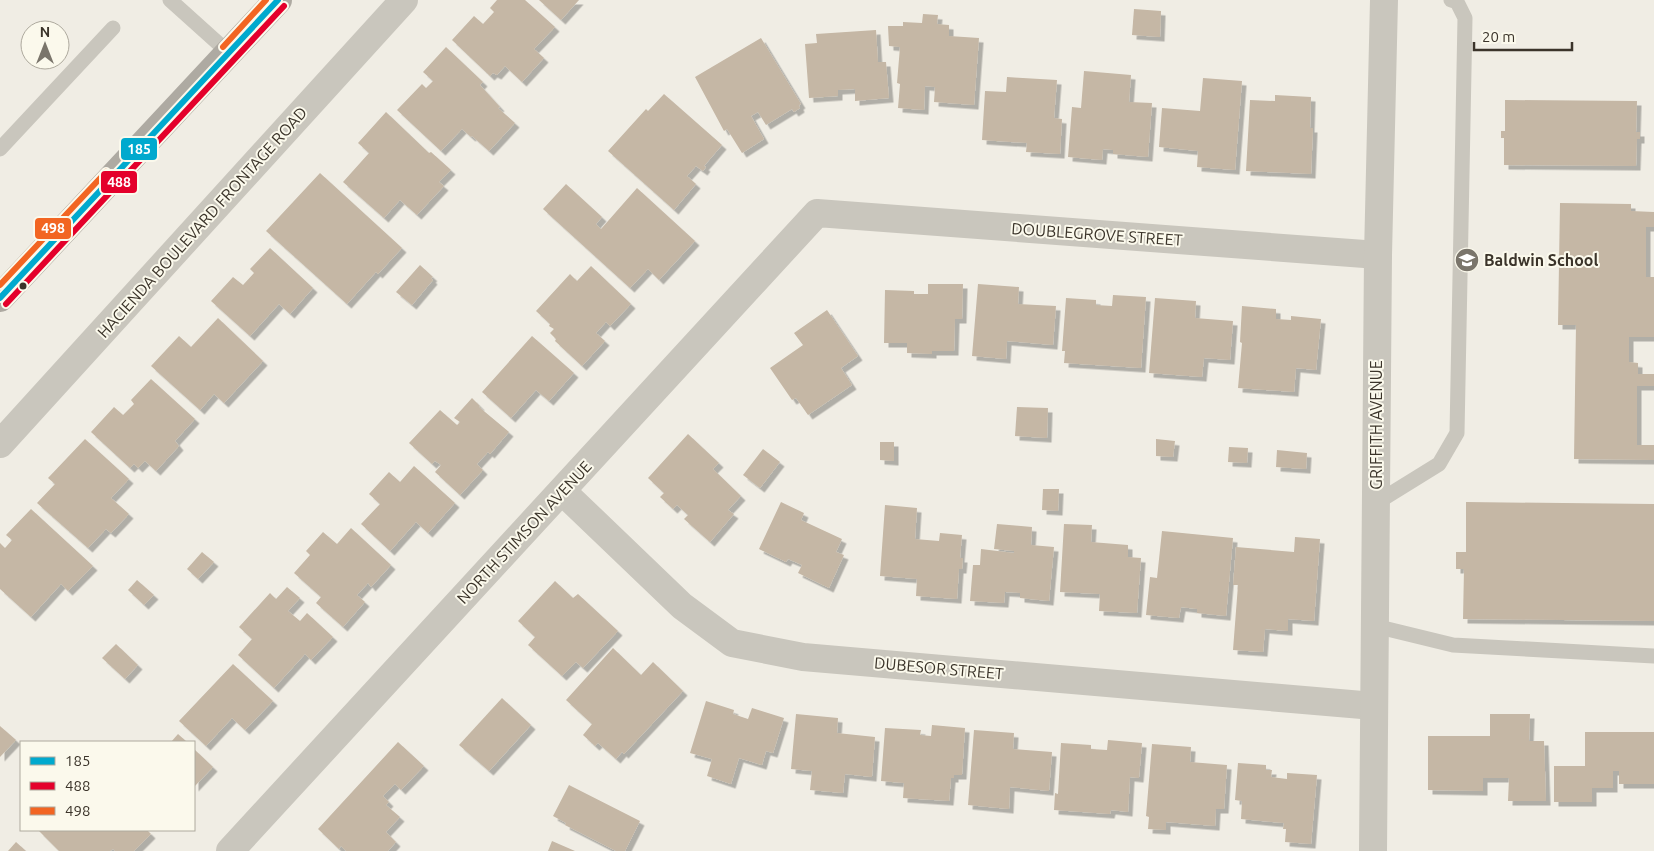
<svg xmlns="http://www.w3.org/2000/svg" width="1654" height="851" viewBox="0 0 1654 851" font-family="Ubuntu,sans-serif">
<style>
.building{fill:#c5b7a5;filter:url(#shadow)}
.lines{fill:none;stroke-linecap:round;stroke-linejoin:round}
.lane{stroke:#c9c6bd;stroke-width:15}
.street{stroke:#c9c6bd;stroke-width:28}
.primary{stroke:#aeaaa2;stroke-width:28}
.bus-1-casing{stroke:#fbf9ec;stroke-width:10}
.bus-2-casing{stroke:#fbf9ec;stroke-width:10}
.bus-3-casing{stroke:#fbf9ec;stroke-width:10}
.bus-1{stroke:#00a9ce;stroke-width:6}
.bus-2{stroke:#e4002b;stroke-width:6}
.bus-3{stroke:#f26522;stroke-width:6}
.bus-dot{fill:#3b342a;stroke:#fbf9ec;stroke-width:2}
.labels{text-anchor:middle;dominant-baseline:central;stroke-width:4;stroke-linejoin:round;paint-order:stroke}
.street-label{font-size:16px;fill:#3b342a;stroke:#fbf9ec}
.poi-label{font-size:16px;font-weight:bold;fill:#3b342a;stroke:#fbf9ec;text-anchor:start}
.line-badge{stroke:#fbf9ec;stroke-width:2}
.badge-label{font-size:14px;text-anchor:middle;font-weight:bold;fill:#fff}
</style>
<defs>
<filter id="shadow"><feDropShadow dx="4.5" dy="4.5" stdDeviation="0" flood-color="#0004"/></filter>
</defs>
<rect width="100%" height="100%" fill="#f0ede4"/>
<g class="building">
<polygon points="497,0 525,0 555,27 534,49 544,58 522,82 505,66 497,75 493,73 490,76 452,40 474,16 483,24 494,12 490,8"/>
<polygon points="539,0 579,0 561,20"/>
<polygon points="1134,9 1161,11 1160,37 1132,35"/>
<polygon points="923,14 938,15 937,24 949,25 949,36 979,38 974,105 934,102 935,87 925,86 924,110 898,108 900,84 897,83 900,47 889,46 888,26 903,26 903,22 922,23"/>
<polygon points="876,30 878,62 886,62 889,98 855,101 855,89 838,90 838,96 809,98 805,44 817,43 816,34"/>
<polygon points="761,38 801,104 799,105 800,108 794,112 792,109 766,125 758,112 751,116 764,139 742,153 727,129 724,131 695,77"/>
<polygon points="446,47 483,82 480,85 500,107 498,108 515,123 489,151 472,136 471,137 462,129 441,151 397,110 422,84 426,88 433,81 423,72"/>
<polygon points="1084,71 1131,75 1129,102 1152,103 1148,157 1113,154 1113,150 1103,149 1102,160 1068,157 1072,107 1081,108"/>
<polygon points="1007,77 1057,80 1054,118 1062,119 1060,154 1026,152 1027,143 982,140 985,91 1006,92"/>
<polygon points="1203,78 1242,81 1235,170 1197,167 1198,151 1159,147 1162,108 1200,111"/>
<polygon points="664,94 722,145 704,166 706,167 703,171 696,166 687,176 696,184 674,210 608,151 646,109 648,111"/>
<polygon points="1275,95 1311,97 1310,128 1313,128 1311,174 1246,171 1250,100 1275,101"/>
<polygon points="1505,100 1637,101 1636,132 1640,132 1640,139 1637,139 1636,166 1504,165 1504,138 1501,138 1501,131 1505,131"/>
<polygon points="386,112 429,153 431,152 451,170 439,182 444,186 417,215 400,200 384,218 343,182 369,153 358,143"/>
<polygon points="320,173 402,248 378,274 376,272 347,304 266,231"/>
<polygon points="566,184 602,217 596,224 601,229 637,188 695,241 659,280 648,269 630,288 543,209"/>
<polygon points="1560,203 1631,204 1631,211 1654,212 1654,227 1646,227 1646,277 1654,277 1654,337 1629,337 1629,362 1638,363 1638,374 1654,374 1654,386 1637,386 1637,445 1654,445 1654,460 1574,459 1576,325 1558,325"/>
<polygon points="270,248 313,288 290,314 279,304 250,336 211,301 233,277 243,285 254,273 250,269"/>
<polygon points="420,265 433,277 431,278 433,280 412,305 396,292"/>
<polygon points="591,266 631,304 610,326 606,322 596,333 605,341 582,366 555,341 556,339 550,333 554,329 549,326 550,324 536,311 570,274 577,281"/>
<polygon points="928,284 963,284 962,319 955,319 954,351 932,351 932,354 907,353 907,343 884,343 885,290 914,291 914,294 928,294"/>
<polygon points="978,284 1019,287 1018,304 1056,306 1053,345 1007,341 1006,359 972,356"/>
<polygon points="1113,295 1146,297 1141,368 1064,363 1065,351 1062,351 1066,298 1096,300 1096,305 1112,306"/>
<polygon points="1155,298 1196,301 1195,318 1233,321 1230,360 1204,358 1202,377 1149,373"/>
<polygon points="1242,306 1276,309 1276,319 1291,320 1291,316 1321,319 1316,370 1296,368 1294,392 1238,388 1242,343 1240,342"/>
<polygon points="827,310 858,356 841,368 852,385 808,415 796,398 792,400 770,368 803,345 794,333"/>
<polygon points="218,318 263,361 224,403 214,394 200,410 151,366 179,336 191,347"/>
<polygon points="532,336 574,373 549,401 536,390 511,418 482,392"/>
<polygon points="151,379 195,419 175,441 179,446 156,471 145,461 138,468 134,464 130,468 91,432 114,407 123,415 134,404 131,400"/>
<polygon points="472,398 480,406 479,407 509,432 490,454 488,452 477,464 483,470 460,495 435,472 441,465 435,461 432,464 409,443 440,410 457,425 460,422 454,418"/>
<polygon points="1017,407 1048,408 1047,438 1015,436"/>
<polygon points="688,434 719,463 713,469 741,496 728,510 734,514 710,542 684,519 688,515 677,505 673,509 660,497 664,493 648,478"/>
<polygon points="85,439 129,479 111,498 129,514 111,533 106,529 88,548 37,503 55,484 48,478"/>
<polygon points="1156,439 1175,441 1173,457 1156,456"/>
<polygon points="880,442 894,442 894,461 880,460"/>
<polygon points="1229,447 1248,448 1247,463 1228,462"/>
<polygon points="763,449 780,462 760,488 743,475"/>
<polygon points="1277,450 1307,453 1306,469 1276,467"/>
<polygon points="414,466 455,503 428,533 416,522 390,551 361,524 380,504 369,494 389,472 400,482"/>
<polygon points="1043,489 1059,489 1058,511 1042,510"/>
<polygon points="781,502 804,513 801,520 842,539 836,552 844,555 829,588 798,573 802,565 788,559 786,562 759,549"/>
<polygon points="1466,502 1654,504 1654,621 1463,619 1464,569 1456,569 1456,552 1466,552"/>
<polygon points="885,505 917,508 915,539 939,541 940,533 962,535 960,558 963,558 962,569 959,569 957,599 916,596 917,579 880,576"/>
<polygon points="31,509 93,566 68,591 61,584 31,617 0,589 0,543 5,548 12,540 6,535"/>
<polygon points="997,524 1032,527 1031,545 1054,547 1049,601 1020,598 1020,593 1005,592 1004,603 970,601 973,565 980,565 981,549 1014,553 1014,551 994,549"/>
<polygon points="1064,524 1092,525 1091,542 1128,545 1128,557 1141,558 1137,613 1099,611 1100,594 1060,592"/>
<polygon points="351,528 391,565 371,587 368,583 357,595 365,602 343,627 316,603 321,597 294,573 310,555 306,551 323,532 337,544"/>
<polygon points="1162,531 1233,538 1226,616 1197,613 1197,609 1181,607 1179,618 1146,615 1150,577 1157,578"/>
<polygon points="1295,537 1320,539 1314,621 1288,619 1288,631 1265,629 1263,652 1233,650 1238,585 1233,585 1236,547 1294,552"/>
<polygon points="202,552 214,562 198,579 187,569"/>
<polygon points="137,580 154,595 144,605 128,590"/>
<polygon points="555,581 573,598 578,594 618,631 583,668 576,662 562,676 528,645 535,637 518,621"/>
<polygon points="287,587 300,598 288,611 300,621 307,613 333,637 311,660 305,654 274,688 238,655 252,639 239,627 270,593 276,599"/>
<polygon points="116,644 138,665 125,679 102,658"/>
<polygon points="613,648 641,675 653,662 683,691 624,754 622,752 616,759 598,743 595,746 583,735 592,724 566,700"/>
<polygon points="233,664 273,701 245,730 232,718 206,746 179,721"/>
<polygon points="502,698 531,725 489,771 459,745"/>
<polygon points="706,701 734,710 733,714 748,719 752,708 784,718 773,753 766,751 762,765 739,758 731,784 707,776 712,759 690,753"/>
<polygon points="796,714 838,718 837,733 875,737 872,777 845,774 843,793 810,790 812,771 791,769"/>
<polygon points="1490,714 1530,714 1529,741 1544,741 1546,801 1508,801 1509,778 1483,778 1483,791 1428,790 1428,736 1490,736"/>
<polygon points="932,725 965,728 962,775 954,775 954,778 951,778 949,801 903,798 904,783 881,781 885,728 921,730 920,735 931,736"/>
<polygon points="0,726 16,740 0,757"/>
<polygon points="974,730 1014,733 1013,749 1052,752 1049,791 1010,787 1009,809 968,805"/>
<polygon points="1585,732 1654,732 1654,784 1619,784 1619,771 1613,771 1613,788 1592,788 1592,802 1554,802 1554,766 1585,766"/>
<polygon points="178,734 187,742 171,742"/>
<polygon points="1108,740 1142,743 1139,778 1130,777 1128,812 1111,810 1110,814 1054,810 1055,793 1058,794 1061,743 1091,745 1091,749 1107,750"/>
<polygon points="398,742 424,766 401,790 395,784 383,796 389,802 386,805 400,817 386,832 396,842 388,851 346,851 341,846 339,849 318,829"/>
<polygon points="1152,744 1191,747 1190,762 1227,765 1224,809 1216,809 1215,826 1166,822 1166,830 1148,829 1149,817 1146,816"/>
<polygon points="194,749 213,767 194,787"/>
<polygon points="1238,763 1266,765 1266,770 1272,770 1271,777 1287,779 1287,773 1317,775 1311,844 1285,842 1286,829 1283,829 1284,823 1241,819 1242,801 1235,800"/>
<polygon points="569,785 640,821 625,851 616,851 565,825 566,823 553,816"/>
<polygon points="41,830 147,830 151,834 134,851 115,851 113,849 110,851 59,851 39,831"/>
<polygon points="552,841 575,851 548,851"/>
<polygon points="16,842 26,851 8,851"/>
</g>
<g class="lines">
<g class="lane">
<polyline points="170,0 229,53"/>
<polyline points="0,149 113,28"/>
<polyline points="1376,503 1439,464 1457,433 1465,18 1457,2 1451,0"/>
<polyline points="1375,626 1453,645 1654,656"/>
</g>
<g class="street">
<polyline points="0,444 404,0"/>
<polyline points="562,491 682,606 732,643 803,657 1374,706"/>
<polyline points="230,851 817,213 1378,255"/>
<polyline points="1373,851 1378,255 1384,0"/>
</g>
<polyline class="primary" points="0,298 278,0"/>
<g class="bus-1-casing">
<polyline id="bus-1" points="0,298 278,0"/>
</g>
<g class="bus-2-casing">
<polyline id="bus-2" points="6,304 284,6"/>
</g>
<g class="bus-3-casing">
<g id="bus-3">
<polyline points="223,47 266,0"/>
<polyline points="0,285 106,172"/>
</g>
</g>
<use href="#bus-1" class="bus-1"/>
<use href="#bus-2" class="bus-2"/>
<use href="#bus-3" class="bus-3"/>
</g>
<defs>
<g id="school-disc" transform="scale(1.25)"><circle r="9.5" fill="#7a756b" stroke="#fbf9ec"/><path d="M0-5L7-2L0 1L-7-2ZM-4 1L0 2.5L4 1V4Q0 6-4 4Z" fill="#fff"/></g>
</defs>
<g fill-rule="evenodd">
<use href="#school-disc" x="1467" y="260"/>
</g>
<circle class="bus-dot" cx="23" cy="286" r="4.5"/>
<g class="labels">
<g class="street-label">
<text transform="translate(202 222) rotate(-48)">HACIENDA BOULEVARD FRONTAGE ROAD</text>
<text transform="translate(1097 234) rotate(4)">DOUBLEGROVE STREET</text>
<text transform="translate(1376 425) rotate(-90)">GRIFFITH AVENUE</text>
<text transform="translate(524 532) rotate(-47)">NORTH STIMSON AVENUE</text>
<text transform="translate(939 668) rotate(5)">DUBESOR STREET</text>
</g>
<g class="poi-label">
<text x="1484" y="260">Baldwin School</text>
</g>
</g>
<g class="line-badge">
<rect x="120" y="137" width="38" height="24" rx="5" fill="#00a9ce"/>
<rect x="100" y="170" width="38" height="24" rx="5" fill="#e4002b"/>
<rect x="34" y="217" width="38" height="23" rx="5" fill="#f26522"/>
</g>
<g class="badge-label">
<text x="139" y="154">185</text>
<text x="119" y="187">488</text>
<text x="53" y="233">498</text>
</g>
<rect x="20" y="741" width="175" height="90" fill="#fbf9ec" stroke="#aeaa9e"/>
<rect x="30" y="757" width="25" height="8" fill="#00a9ce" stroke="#aeaa9e"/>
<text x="65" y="766" font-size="15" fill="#3b342a">185</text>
<rect x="30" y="782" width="25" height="8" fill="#e4002b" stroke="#aeaa9e"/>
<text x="65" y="791" font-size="15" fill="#3b342a">488</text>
<rect x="30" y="807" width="25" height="8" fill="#f26522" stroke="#aeaa9e"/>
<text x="65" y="816" font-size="15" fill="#3b342a">498</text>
<g transform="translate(45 45)"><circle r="24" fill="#fbf9ec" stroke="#aeaa9e"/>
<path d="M0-4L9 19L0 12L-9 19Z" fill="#7a756b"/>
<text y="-8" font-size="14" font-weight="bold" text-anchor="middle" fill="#3b342a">N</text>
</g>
<path d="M1474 42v8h98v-8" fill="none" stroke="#3b342a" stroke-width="2.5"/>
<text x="1482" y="42" font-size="15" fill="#3b342a" stroke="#fbf9ec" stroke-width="4" paint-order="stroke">20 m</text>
</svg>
